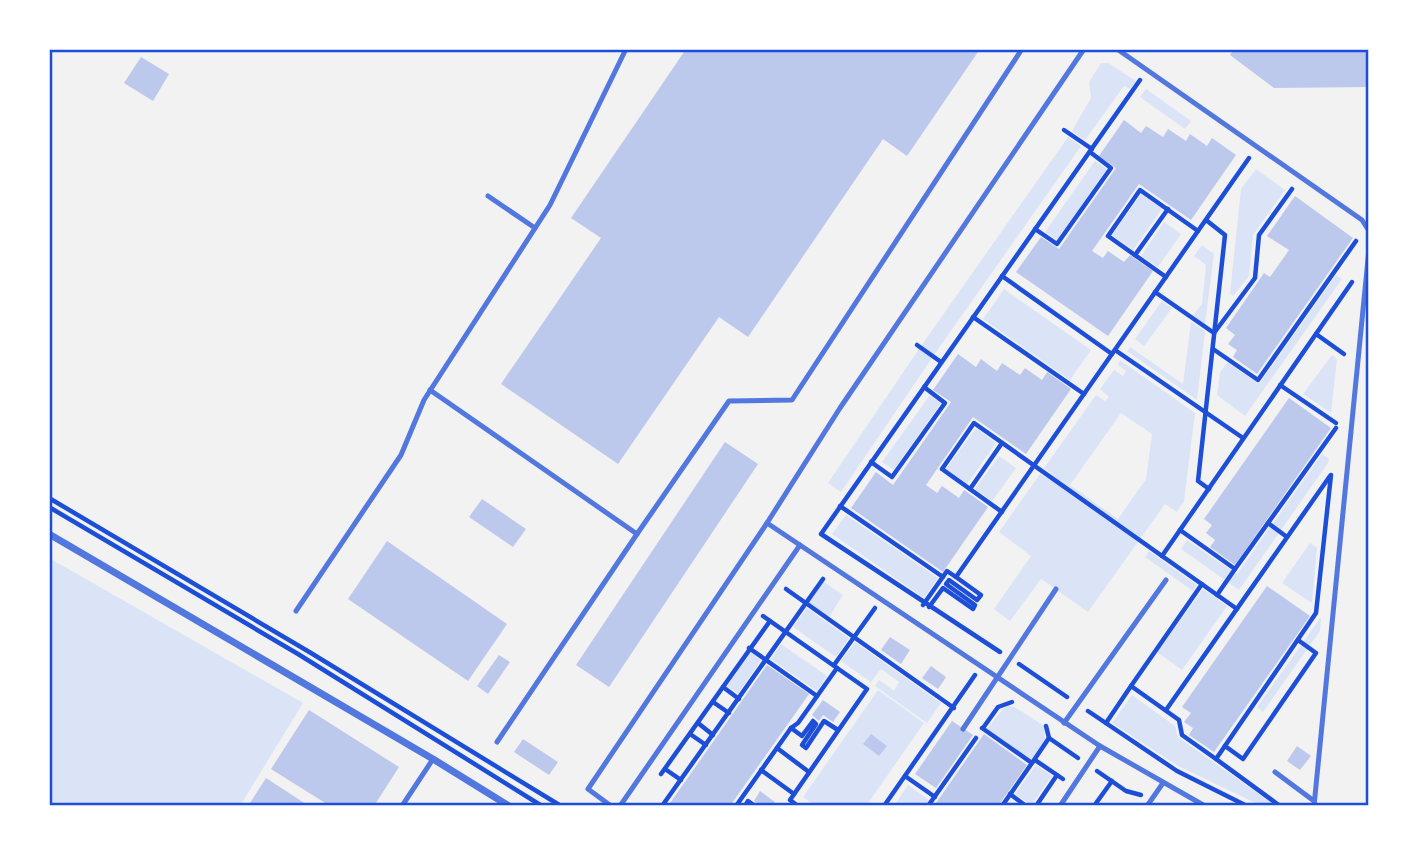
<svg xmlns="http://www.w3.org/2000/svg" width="1418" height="855" viewBox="0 0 1418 855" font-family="'Golos Text',sans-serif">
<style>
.green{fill:#dbe4f7;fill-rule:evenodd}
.building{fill:#bdc9ec}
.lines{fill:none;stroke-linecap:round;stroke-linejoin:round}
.path{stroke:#1d4ed8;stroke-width:4.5}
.service{stroke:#5277de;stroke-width:5}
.minor{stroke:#5277de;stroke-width:7}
.neatline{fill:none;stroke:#1d4ed8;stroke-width:2.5}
</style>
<rect width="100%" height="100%" fill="#f2f2f2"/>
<g class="green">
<polygon points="1101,63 1108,63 1136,81 1130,89 1124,86 1085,140 1072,131 1091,98 1089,82"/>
<polygon points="1146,89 1191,121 1185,129 1140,97"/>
<polygon points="1068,137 1081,146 934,355 921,346"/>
<polygon points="1095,161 1107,169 1057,240 1045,232"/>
<polygon points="1256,169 1285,190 1253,235 1249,276 1233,296 1230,293 1241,189"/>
<polygon points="1141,194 1162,209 1133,250 1112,235"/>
<polygon points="1164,222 1181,234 1158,267 1141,256"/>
<polygon points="1202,245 1214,254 1205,324 1193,315 1202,304 1206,265 1194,256"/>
<polygon points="1336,275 1342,279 1245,416 1217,395 1220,373 1227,362 1259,384"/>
<polygon points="1004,289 1091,350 1070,380 983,319"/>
<polygon points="1162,301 1172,308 1144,346 1135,339"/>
<polygon points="1191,322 1205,331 1197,400 1127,351 1130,347 1183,384"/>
<polygon points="919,349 932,358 841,492 828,483"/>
<polygon points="1332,355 1337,359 1331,413 1303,394"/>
<path d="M 1120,360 L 1195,413 L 1184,501 L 1177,512 L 1165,504 L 1088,612 L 1041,579 L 1010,621 L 994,609 L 1031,556 L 999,532 L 1040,474 L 1050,480 L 1053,475 L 1044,468 L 1096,395 L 1105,401 L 1109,397 L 1100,389 L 1114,370 L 1123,376 L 1126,371 L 1118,365 ZM 1121,413 L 1152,434 L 1146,479 L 1118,519 L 1070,485 Z"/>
<polygon points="930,395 941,403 894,470 882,462"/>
<polygon points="976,428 996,443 967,484 946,469"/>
<polygon points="1322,454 1329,459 1328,463 1239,590 1181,549 1187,540 1237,574"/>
<polygon points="999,456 1016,468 992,501 975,489"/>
<polygon points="846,515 938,578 924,598 832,534"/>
<polygon points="1310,543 1317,548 1312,603 1282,583"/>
<polygon points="1149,551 1197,585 1193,591 1145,557"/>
<polygon points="49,558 303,703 240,806 49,806"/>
<polygon points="824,582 843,595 829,617 809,603"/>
<polygon points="1203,589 1227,606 1182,670 1157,652"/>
<polygon points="807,608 849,638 836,657 793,627"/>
<polygon points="1321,617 1320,631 1263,712 1257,707"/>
<polygon points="855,642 941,703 927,723 875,686 879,680 894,691 899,682 881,669 871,682 841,661"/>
<polygon points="781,644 827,676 817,691 771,659"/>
<polygon points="751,652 761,660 738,694 727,686"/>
<polygon points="878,690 924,723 866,806 816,806 803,797"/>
<polygon points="1132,695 1175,726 1178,737 1276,806 1262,806 1178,766 1112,723"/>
<polygon points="1008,706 1015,707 1044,726 1045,740 1031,760 987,729 1003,709"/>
<polygon points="1036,765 1052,776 1031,805 1015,794"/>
<polygon points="908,785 929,800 925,806 894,806"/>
</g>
<g class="building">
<polygon points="686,49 980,49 907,156 883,139 748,337 719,317 618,464 501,384 601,238 571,218"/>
<polygon points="1234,49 1369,49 1369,87 1274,88 1230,55"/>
<polygon points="141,57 169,74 153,101 124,83"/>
<polygon points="1124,120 1141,133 1146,126 1163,137 1168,129 1186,141 1190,134 1207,146 1212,138 1236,155 1191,220 1139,184 1092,251 1103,258 1108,251 1124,262 1130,255 1153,271 1108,336 1016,272 1041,237 1059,249 1116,168 1099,156"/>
<polygon points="1295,196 1353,238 1257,374 1233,357 1237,350 1228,344 1235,335 1226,328 1264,273 1270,277 1289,250 1267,236"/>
<polygon points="958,354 976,367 981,359 997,371 1002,363 1020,375 1025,368 1042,380 1047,372 1071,389 1026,454 973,417 926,485 937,493 942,486 959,498 964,490 988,507 943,572 851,508 876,472 893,485 951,402 933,390"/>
<polygon points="1289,398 1331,428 1235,565 1210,547 1215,540 1206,533 1212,525 1204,519"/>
<polygon points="725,442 758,464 609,687 576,665"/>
<polygon points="482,499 526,529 513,547 469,517"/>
<polygon points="387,541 507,624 468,681 348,599"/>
<polygon points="1267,586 1310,616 1214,752 1189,735 1193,728 1184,722 1191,713 1182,707"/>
<polygon points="890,637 910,650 901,664 881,650"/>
<polygon points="499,655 510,662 488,694 477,686"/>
<polygon points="767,665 809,694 730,806 668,806"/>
<polygon points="931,666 946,677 938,689 922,678"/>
<polygon points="823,700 840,712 833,722 823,715 819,721 812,715"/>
<polygon points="309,710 399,767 374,806 330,806 271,769"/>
<polygon points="952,721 973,735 936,788 915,774"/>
<polygon points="871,734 887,746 879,756 863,744"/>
<polygon points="984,734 1027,765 998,806 934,806"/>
<polygon points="523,739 558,762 549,775 514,752"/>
<polygon points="1297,746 1311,756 1300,770 1287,761"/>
<polygon points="266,778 309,806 248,806"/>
<polygon points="760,791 775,802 772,806 762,806 754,801"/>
</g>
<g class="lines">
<g class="path">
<polyline points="1064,130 1092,149"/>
<polyline points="1206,220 1225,235 1198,481 1209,489"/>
<polyline points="1035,229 1057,244 1111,168 1090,152"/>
<polyline points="1135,255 1168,209"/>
<polyline points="1002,276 1112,354"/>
<polyline points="1166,277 1108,236 1140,190 1198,231"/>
<polyline points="1155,292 1214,333 1255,278 1259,235 1292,189"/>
<polyline points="973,317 1084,394"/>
<polyline points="1316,334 1344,354"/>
<polyline points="917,345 941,362"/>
<polyline points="1213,349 1258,380 1356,241"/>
<polyline points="1115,350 1243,438"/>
<polyline points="1280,385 1336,423"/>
<polyline points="871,462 892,477 945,403 924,387"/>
<polyline points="970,489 1002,443"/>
<polyline points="49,498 311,653 561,806"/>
<polyline points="840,506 943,577"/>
<polyline points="49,507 298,654 542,806"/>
<polyline points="1002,512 942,469 974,423 1237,609"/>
<polyline points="1268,523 1287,537"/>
<polyline points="1180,530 1235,569 1336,428"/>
<polyline points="1162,556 1352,282"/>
<polyline points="786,589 954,708"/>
<polyline points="1217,595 1235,569"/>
<polyline points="923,605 947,571 956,577 1249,158"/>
<polyline points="929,607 943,588 973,609 975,605 946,584 949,580 977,600 981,595 956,577"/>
<polyline points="763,616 867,689 790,800 798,806"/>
<polyline points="749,648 817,696"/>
<polyline points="1000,652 821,534 1140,80"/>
<polyline points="1019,664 1067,697"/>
<polyline points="834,665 875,608"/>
<polyline points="1131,686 1202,584"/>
<polyline points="723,687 739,699"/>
<polyline points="713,702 729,713"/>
<polyline points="1166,710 1330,476"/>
<polyline points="1088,711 1177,771 1247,806"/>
<polyline points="698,723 713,735"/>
<polyline points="1106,723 1131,686 1179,720 1182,735 1216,759 1316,613 1331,475"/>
<polyline points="1046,726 1049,738 1078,758"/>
<polyline points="791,728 802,736 813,721 816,724 802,745 806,748 824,721 838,730"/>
<polyline points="982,728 1032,763 1002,806"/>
<polyline points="983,728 998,707 1012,702"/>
<polyline points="690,734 706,745"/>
<polyline points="1225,746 1243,759 1316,653 1298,640"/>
<polyline points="777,748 809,772"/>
<polyline points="1216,759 1280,806"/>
<polyline points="1035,760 1057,775"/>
<polyline points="1032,763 1049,738"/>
<polyline points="665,769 681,780"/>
<polyline points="761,770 794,794"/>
<polyline points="1097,771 1126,791 1141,795"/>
<polyline points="661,774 770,621"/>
<polyline points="905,776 935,797"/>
<polyline points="1010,794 1026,806"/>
<polyline points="662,806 823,579"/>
<polyline points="736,806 791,728 798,723 837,668"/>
<polyline points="745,806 748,801 755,806"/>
<polyline points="884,806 975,675"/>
<polyline points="928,806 976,738"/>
<polyline points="1036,806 1057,775 1063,779"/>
<polyline points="1094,806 1112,781"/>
</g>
<g class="service">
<polyline points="1117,49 1362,220 1369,231"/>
<polyline points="488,196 535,228"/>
<polyline points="430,390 637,534 729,401 792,400 1022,49"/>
<polyline points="767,523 840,408 1084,49"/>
<polyline points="296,611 401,455 424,400 550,205 626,49"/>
<polyline points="1064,723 1166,580"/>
<polyline points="963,729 1056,589"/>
<polyline points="497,742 637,534"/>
<polyline points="1275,772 1314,801"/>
<polyline points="402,806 433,759"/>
<polyline points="611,806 588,789 767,523 1100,746 1205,806"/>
<polyline points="620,806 800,545"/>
<polyline points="1060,806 1100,746"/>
<polyline points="1147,806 1163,783"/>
<polyline points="1314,806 1369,249"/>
</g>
<polyline class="minor" points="49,534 433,759 509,806"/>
</g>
<rect width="1418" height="855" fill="none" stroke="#ffffff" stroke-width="102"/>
<rect x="51" y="51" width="1316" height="753" class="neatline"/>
</svg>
